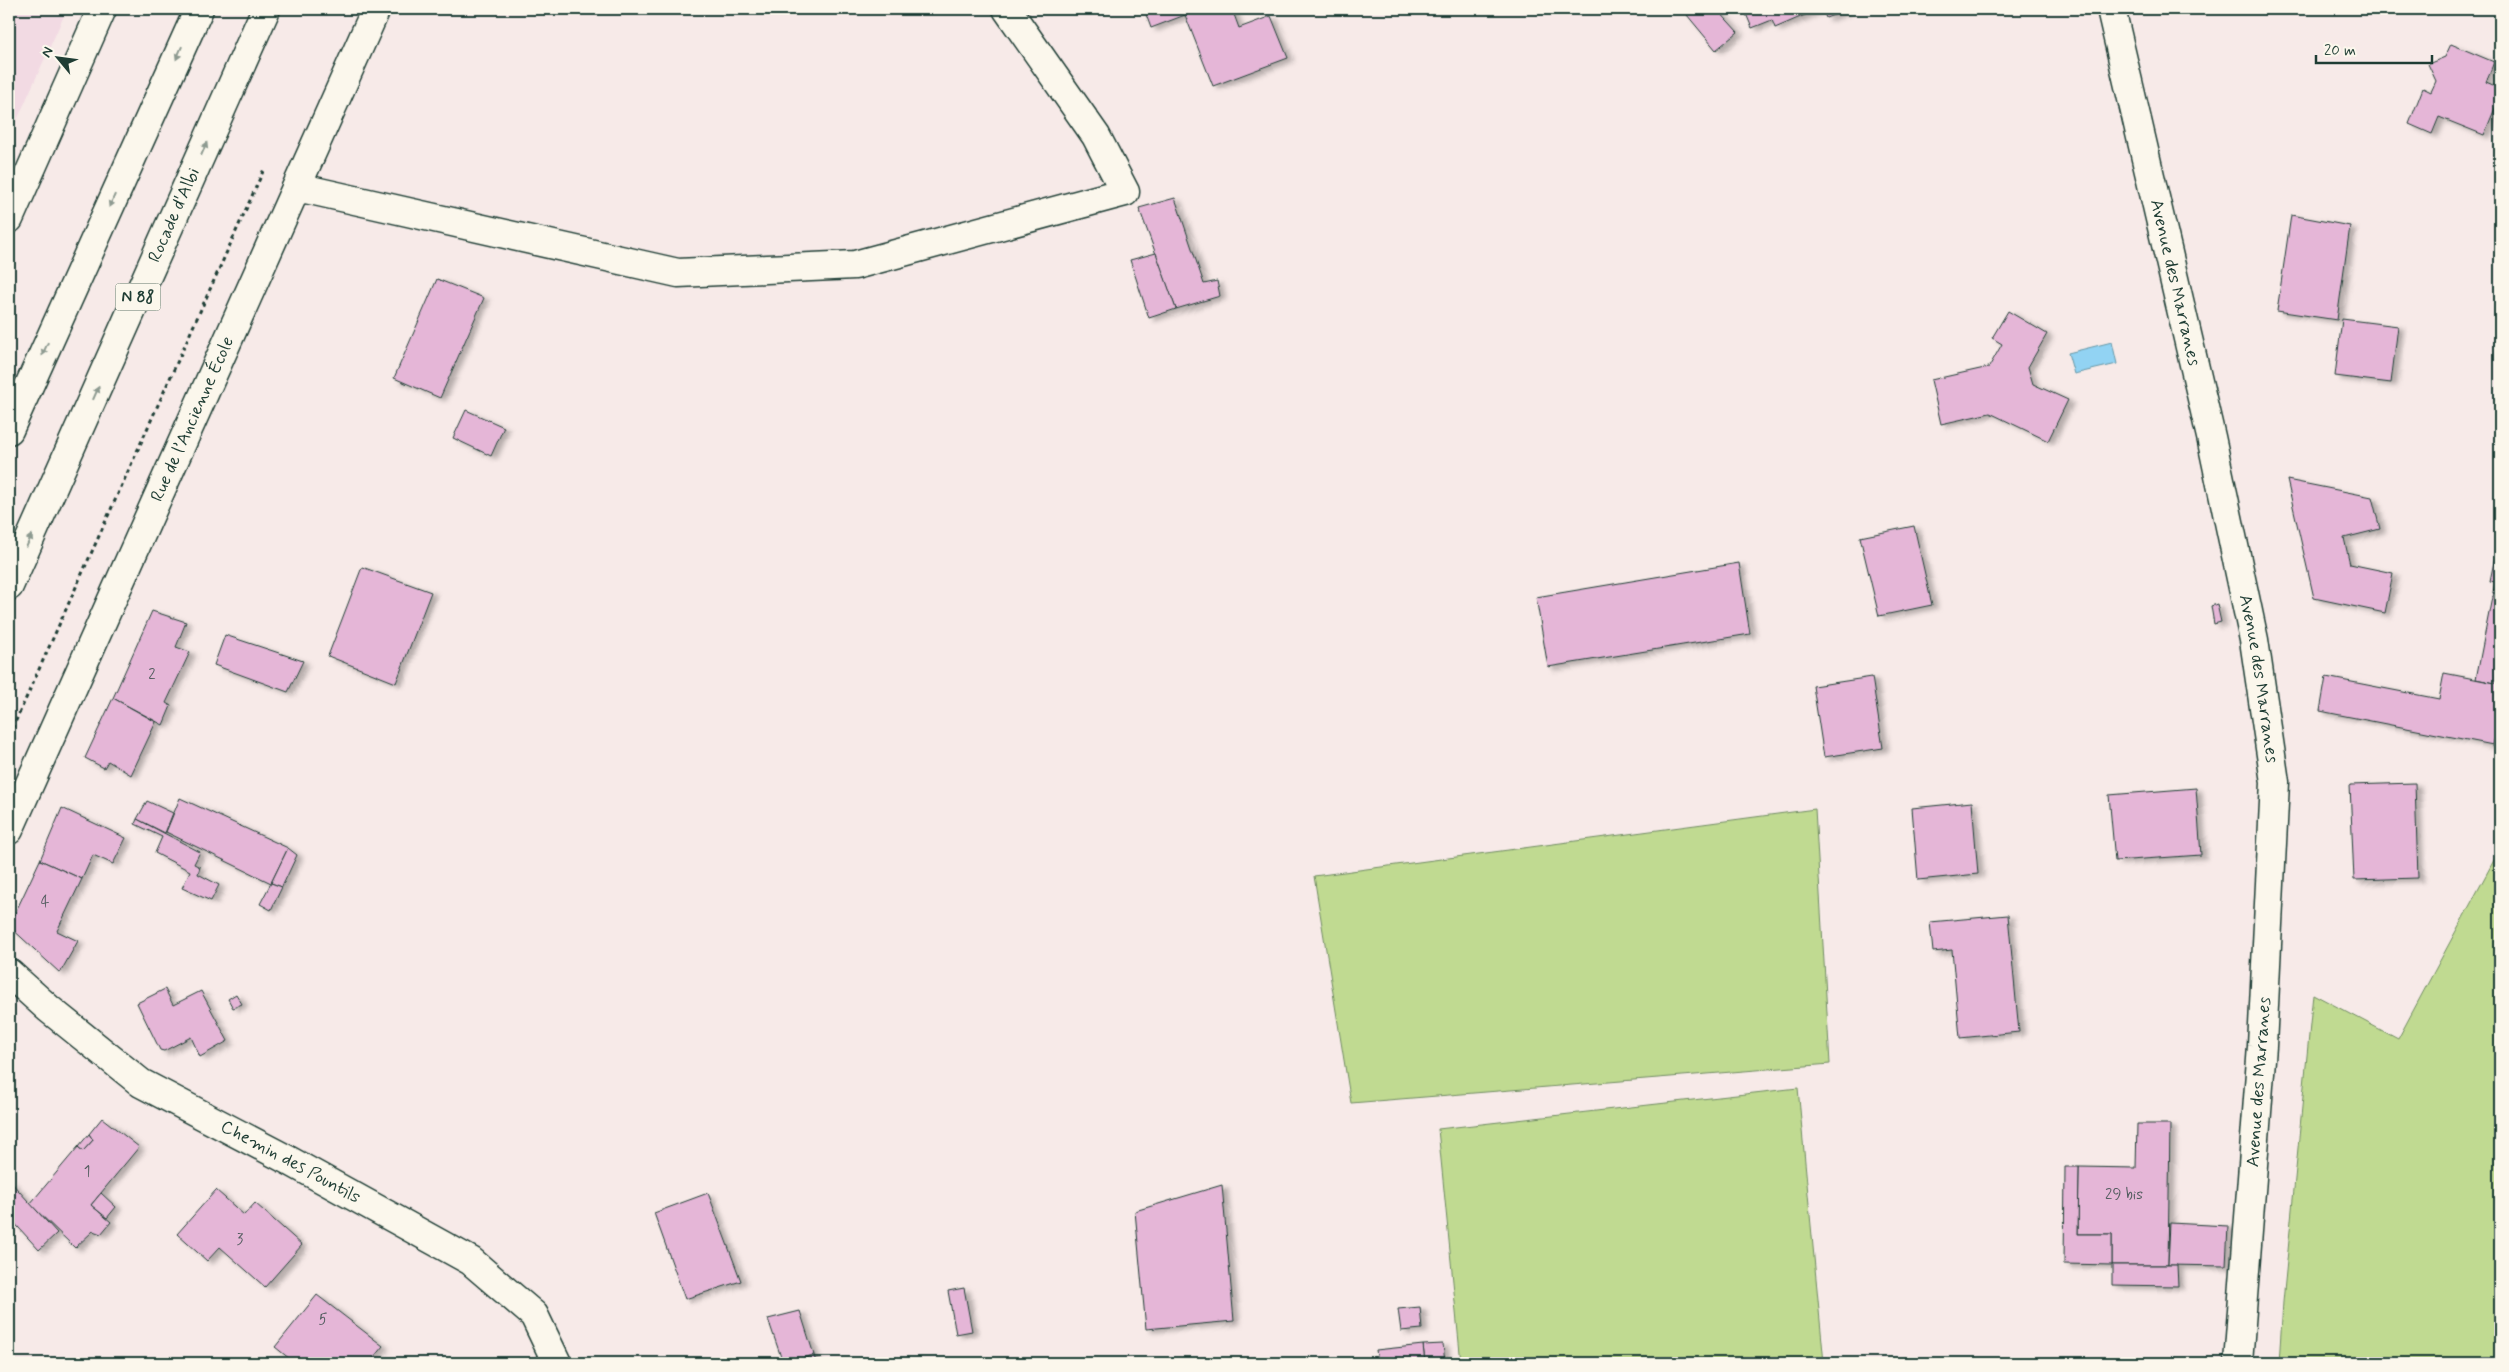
<svg xmlns="http://www.w3.org/2000/svg" width="2509" height="1372" viewBox="0 0 2509 1372" font-family="Mynerve,sans-serif">
<style>
.built{fill:#f2dae3}
.green{fill:#c0da91;stroke:#708c62}
.water{fill:#92d3f3;stroke:#6497a7}
.building{fill:#e5b6d7;stroke:#1f3d34;filter:url(#shadow)}
.lines{fill:none;stroke-linecap:round;stroke-linejoin:round}
.minor-casing{stroke:#1f3d34;stroke-width:31}
.highway-casing{stroke:#1f3d34;stroke-width:31}
.path{stroke:#1f3d34;stroke-width:3;stroke-dasharray:4 4;stroke-linecap:butt}
.minor{stroke:#fbf7ec;stroke-width:28}
.highway{stroke:#fbf7ec;stroke-width:28}
.oneway{fill:#8d9a90}
.labels{text-anchor:middle;dominant-baseline:central;stroke-width:4;stroke-linejoin:round;paint-order:stroke}
.number-label{font-size:15px;fill:#505b5d}
.shield{fill:#fbf7ec;stroke:#61756b;stroke-width:1}
.shield-label{font-size:16px;font-weight:bold;fill:#1f3d34}
.street-label{font-size:18px;fill:#1f3d34;stroke:#fbf7ec}
</style>
<defs>
<filter id="shadow"><feDropShadow dx="5.5" dy="3" stdDeviation="2.5" flood-color="#0004"/></filter>
</defs>
<rect width="100%" height="100%" fill="#f7eae8"/>
<filter id="ink" filterUnits="userSpaceOnUse"><feTurbulence type="fractalNoise" baseFrequency=".02" numOctaves="2"/><feDisplacementMap in="SourceGraphic" scale="10" xChannelSelector="R" yChannelSelector="G"/><feConvolveMatrix kernelMatrix="1 2 1 2 8 2 1 2 1" color-interpolation-filters="sRGB"/></filter>
<g filter="url(#ink)">
<polygon class="built" points="9,9 67,9 9,138"/>
<g class="green">
<polygon points="1815,809 1830,1064 1351,1103 1314,876"/>
<polygon points="2500,849 2500,1363 2279,1363 2283,1302 2313,994 2398,1039"/>
<polygon points="1798,1088 1824,1363 1461,1363 1438,1129"/>
</g>
<polygon class="water" points="2112,342 2117,364 2074,374 2068,353"/>
<g class="building">
<polygon points="1144,9 1232,9 1239,28 1271,16 1288,58 1213,86 1185,15 1151,28"/>
<polygon points="1694,9 1717,9 1738,32 1716,50 1687,15"/>
<polygon points="1744,9 1819,9 1775,28 1772,20 1752,28"/>
<polygon points="1822,9 1849,9 1826,18"/>
<polygon points="2451,44 2494,62 2486,82 2500,88 2500,96 2484,135 2439,117 2432,134 2409,124 2423,88 2431,92 2436,81 2428,64 2445,57"/>
<polygon points="1175,198 1204,284 1217,281 1220,296 1176,309 1139,208"/>
<polygon points="2291,215 2350,226 2337,320 2277,311"/>
<polygon points="1156,253 1176,309 1149,318 1130,260"/>
<polygon points="437,279 484,298 440,398 394,378"/>
<polygon points="2008,311 2047,334 2028,367 2033,384 2068,400 2048,441 1990,413 1941,424 1931,380 1989,367 2002,344 1992,338"/>
<polygon points="2342,319 2398,326 2391,383 2335,376"/>
<polygon points="466,410 504,427 491,456 453,438"/>
<polygon points="2287,480 2372,497 2380,529 2344,538 2350,564 2393,573 2385,613 2314,598"/>
<polygon points="1914,526 1932,605 1879,616 1860,537"/>
<polygon points="2497,547 2500,547 2500,684 2476,679 2495,582 2490,581"/>
<polygon points="1739,563 1750,634 1548,667 1536,597"/>
<polygon points="362,567 431,592 396,683 328,656"/>
<polygon points="2217,604 2221,622 2214,624 2211,606"/>
<polygon points="152,611 186,622 176,647 190,652 166,703 171,706 163,725 113,698"/>
<polygon points="225,635 303,661 288,692 214,665"/>
<polygon points="2444,673 2500,684 2500,715 2493,745 2320,711 2326,677 2439,699"/>
<polygon points="1872,677 1883,748 1824,757 1813,686"/>
<polygon points="113,698 156,722 131,775 108,761 104,768 85,758"/>
<polygon points="2415,783 2418,878 2354,880 2350,785"/>
<polygon points="2196,788 2201,855 2115,861 2109,795"/>
<polygon points="180,798 288,848 271,883 166,832"/>
<polygon points="147,801 173,813 165,833 137,819"/>
<polygon points="1972,802 1978,874 1918,880 1912,808"/>
<polygon points="62,808 126,838 113,864 93,855 82,879 40,860"/>
<polygon points="137,819 200,852 194,864 200,867 198,874 219,885 211,901 182,888 190,871 155,853 162,837 135,824"/>
<polygon points="288,848 297,855 282,887 271,883"/>
<polygon points="40,860 82,879 57,931 78,941 60,973 9,926"/>
<polygon points="271,883 282,887 271,910 260,904"/>
<polygon points="2008,915 2019,1032 1960,1038 1952,950 1933,952 1930,922"/>
<polygon points="165,989 173,1005 201,991 228,1041 200,1057 191,1037 164,1051 160,1050 137,1003"/>
<polygon points="236,994 242,1004 233,1008 228,999"/>
<polygon points="102,1118 139,1147 91,1205 111,1222 101,1234 93,1231 75,1248 30,1204 78,1147 83,1151 93,1140 89,1134"/>
<polygon points="2137,1124 2170,1124 2168,1265 2112,1265 2112,1234 2078,1234 2079,1167 2136,1168"/>
<polygon points="89,1134 93,1140 83,1151 78,1147"/>
<polygon points="2065,1167 2079,1167 2078,1234 2112,1234 2112,1265 2064,1264"/>
<polygon points="9,1180 57,1233 39,1250 9,1217"/>
<polygon points="1222,1185 1234,1321 1146,1329 1135,1211"/>
<polygon points="216,1190 244,1215 255,1203 302,1245 265,1287 220,1247 207,1261 177,1234"/>
<polygon points="101,1193 116,1207 107,1218 91,1205"/>
<polygon points="708,1193 741,1281 685,1299 654,1213"/>
<polygon points="2170,1223 2228,1226 2226,1266 2168,1265"/>
<polygon points="2112,1265 2177,1265 2178,1286 2112,1285"/>
<polygon points="964,1288 972,1331 956,1334 948,1291"/>
<polygon points="317,1295 383,1346 369,1363 295,1363 275,1347"/>
<polygon points="1420,1307 1422,1329 1401,1331 1398,1309"/>
<polygon points="800,1311 814,1355 783,1363 768,1319"/>
<polygon points="1443,1344 1445,1363 1425,1363 1423,1345"/>
<polygon points="1423,1345 1425,1363 1378,1363 1376,1350"/>
<polygon points="814,1355 816,1363 803,1363 802,1359"/>
</g>
<g class="lines">
<g class="minor-casing">
<g id="minor">
<path id="s1" d="M 2111,9 L 2211,437 L 2254,640 L 2275,782 L 2262,1046 L 2238,1363"/>
<polyline points="297,187 678,273 855,265 1125,192 1096,136 1007,9"/>
<polyline points="9,219 102,9"/>
<path id="s2" d="M 9,830 L 376,9"/>
<path id="s3" d="M 9,973 L 49,1009 L 141,1083 L 288,1160 L 471,1261 L 534,1315 L 557,1363"/>
</g>
</g>
<g class="highway-casing">
<g id="highway">
<polyline points="9,430 199,9"/>
<path id="s4" d="M 9,586 L 266,9"/>
</g>
</g>
<polyline class="path" points="9,736 265,167"/>
<use href="#minor" class="minor"/>
<use href="#highway" class="highway"/>
</g>
<defs><path id="oneway-solid" d="M-6-.8H1V-3.2L6.5 0L1 3.2V.8H-6Z" transform="scale(1.25)"/></defs>
<g class="oneway">
<use href="#oneway-solid" transform="translate(179 53) rotate(114)"/>
<use href="#oneway-solid" transform="translate(204 149) rotate(-66)"/>
<use href="#oneway-solid" transform="translate(112 201) rotate(114)"/>
<use href="#oneway-solid" transform="translate(45 349) rotate(114)"/>
<use href="#oneway-solid" transform="translate(96 393) rotate(-66)"/>
<use href="#oneway-solid" transform="translate(29 541) rotate(-66)"/>
</g>
</g>
<g class="labels">
<g class="number-label">
<text x="152" y="675">2</text>
<text x="45" y="902">4</text>
<text x="87" y="1172">1</text>
<text x="2124" y="1195">29 bis</text>
<text x="240" y="1240">3</text>
<text x="323" y="1320">5</text>
</g>
<rect class="shield" x="115.5" y="283.5" width="45" height="27" rx="4"/>
<g class="shield-label">
<text x="138" y="297">N 88</text>
</g>
<g class="street-label">
<text stroke="none"><textPath href="#s4" startOffset="406">Rocade d'Albi</textPath></text>
<text stroke="none"><textPath href="#s1" startOffset="281">Avenue des Marranes</textPath></text>
<text stroke="none"><textPath href="#s2" startOffset="450">Rue de l’Ancienne École</textPath></text>
<text stroke="none"><textPath href="#s1" startOffset="686">Avenue des Marranes</textPath></text>
<text transform="translate(2259 1082) rotate(-86)">Avenue des Marranes</text>
<text stroke="none"><textPath href="#s3" startOffset="341">Chemin des Pountils</textPath></text>
</g>
</g>
<rect width="2509" height="1372" fill="none" stroke="#fbf7ec" stroke-width="30"/>
<rect x="15" y="15" width="2479" height="1342" fill="none" stroke="#1f3d34" stroke-width="2" filter="url(#ink)"/>
<g transform="translate(58 58) rotate(299)" stroke="#fbf7ec" stroke-width="4" paint-order="stroke">
<path d="M0-4L9 19L0 12L-9 19Z" fill="#1f3d34"/>
<text y="-8" font-size="14" font-weight="bold" text-anchor="middle" fill="#1f3d34">N</text>
</g>
<path d="M2316 55v8h116v-8" fill="none" stroke="#1f3d34" stroke-width="2.5"/>
<text x="2324" y="55" font-size="15" fill="#1f3d34" stroke="#fbf7ec" stroke-width="4" paint-order="stroke">20 m</text>
</svg>
